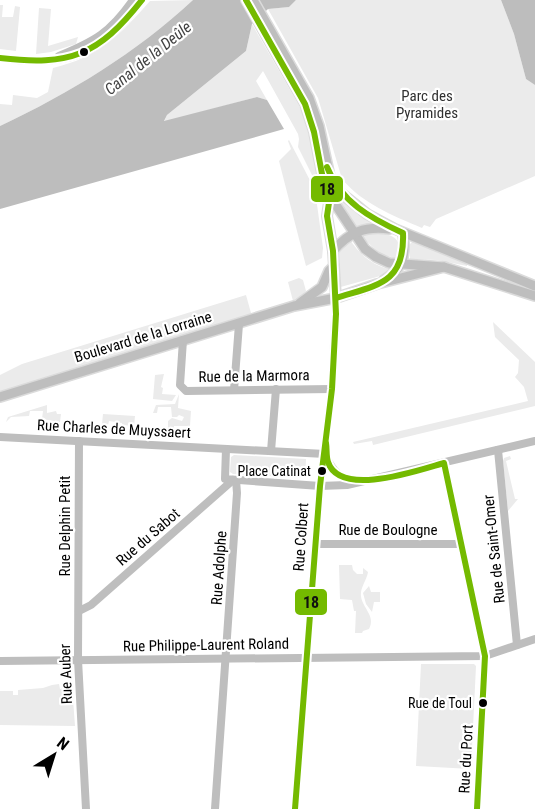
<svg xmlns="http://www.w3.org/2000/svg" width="535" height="809" viewBox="0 0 535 809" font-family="'Roboto Condensed',sans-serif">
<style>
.green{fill:#ebebeb}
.water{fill:#bdbdbd}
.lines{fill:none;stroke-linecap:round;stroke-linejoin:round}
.major-casing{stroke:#dbdbdb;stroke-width:12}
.minor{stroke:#bebebe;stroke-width:8}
.major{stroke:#bebebe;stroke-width:9}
.bus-1-casing{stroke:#fff;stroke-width:10}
.bus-1{stroke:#74ba00;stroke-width:6}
.bus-dot{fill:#000;stroke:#fff;stroke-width:2}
.labels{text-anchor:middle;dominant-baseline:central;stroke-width:4.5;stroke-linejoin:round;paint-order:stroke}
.bus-label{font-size:14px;fill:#000;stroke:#fff;text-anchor:end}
.park-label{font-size:15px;fill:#313131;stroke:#fff}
.street-label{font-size:15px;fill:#000;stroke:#fff}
.water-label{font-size:16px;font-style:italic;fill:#424242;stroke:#fff}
.line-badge{stroke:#fff;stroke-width:2}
.pale-badge-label{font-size:16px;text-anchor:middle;font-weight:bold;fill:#111}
</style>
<rect width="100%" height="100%" fill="#fff"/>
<g class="green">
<path d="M 193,0 C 136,53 70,93 0,126 L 0,104 L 12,105 L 13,95 L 37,98 L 48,92 L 53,68 C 99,57 120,35 150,1 Z"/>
<path d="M 296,0 L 501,0 L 514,34 L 526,79 L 535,85 L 535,176 L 436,219 L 430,227 L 424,225 L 422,228 C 392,215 363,204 342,179 L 318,98 L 268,9 L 289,7 Z"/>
<polygon points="0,5 3,5 2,17 13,17 15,6 20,7 16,51 0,49"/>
<polygon points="39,8 51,9 48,46 78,37 76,44 51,52 36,54"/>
<polygon points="252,24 301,109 311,142 318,187 298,147 299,139 298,134 263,71 256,81 267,100 257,97 164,122 167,115 246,51"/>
<polygon points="289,140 315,190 323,248 322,258 306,266 279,161 291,149 288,141"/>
<polygon points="331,190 333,190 348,204 376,224 355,227"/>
<path d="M 372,232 C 393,234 402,237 399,259 L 380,254 L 360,235 Z"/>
<path d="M 350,240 C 361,256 372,265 392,270 L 384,275 L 337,288 L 339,253 Z"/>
<polygon points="413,241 467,264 467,266 437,260 410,259 410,244"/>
<polygon points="299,278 303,280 306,291 299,299 293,301 288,282"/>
<polygon points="246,295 251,313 248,316 53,376 0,394 0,375 22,364"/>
<polygon points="493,322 535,362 535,406 373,445 372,441 354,444 353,442 528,401 524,387 515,377 518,373 519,360 495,337"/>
<polygon points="164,374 161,387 163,388 162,394 176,395 172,401 153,399 155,375"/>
<polygon points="179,394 178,408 191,411 190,426 174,426 174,428 168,428 168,421 172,418 182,421 184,417 179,415 177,417 172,417 171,407 158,407 157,413 153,413 156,405 175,404"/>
<polygon points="47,405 47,413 56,411 57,414 61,414 60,422 42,419 43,411 30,411 29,416 11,417 6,422 8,417"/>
<polygon points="103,414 135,416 134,426 122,425 122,423 109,421 108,425 102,424"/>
<polygon points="234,455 306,459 305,478 233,474 230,472 231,457"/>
<polygon points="510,456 511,459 506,461 515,499 518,499 508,511 503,461 504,458"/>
<path d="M 339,565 L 352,565 L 353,570 L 357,574 L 363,574 L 363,568 L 368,572 C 367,579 362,585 361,592 C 359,606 377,615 369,629 L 363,631 L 362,633 L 355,633 L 356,611 L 354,611 L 352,600 L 340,599 Z"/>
<polygon points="369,586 371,592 380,592 380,602 374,602 372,612 366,604 363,593"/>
<polygon points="421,664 474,664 476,666 471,769 416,766"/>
<polygon points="59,684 60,689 72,686 75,726 0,725 0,691 13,691 13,695 18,695 18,690 43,688 52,685"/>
</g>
<g class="water">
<path d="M 193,0 L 296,0 L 289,7 L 268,9 L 252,24 L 246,51 L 167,115 L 164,121 L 257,97 L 267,100 L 284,129 L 0,209 L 0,126 C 70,93 136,53 193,0 Z"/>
<polygon points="501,0 535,0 535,85 526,79 514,34"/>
</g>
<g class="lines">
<g class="major-casing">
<g id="major">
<polyline points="246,0 305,104 314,132 323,179 330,196 365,249 376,257 389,263 444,267 535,296"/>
<polyline points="253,0 309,98 319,126 330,177 341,193 367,214 395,229 535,286"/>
<polyline points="330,196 327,216 333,251 336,298"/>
<path d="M 333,251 C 349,232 365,226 389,229"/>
<path d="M 384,280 C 404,269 406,254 403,233"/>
<polyline points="300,303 322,287 329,271 334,266"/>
<polyline points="0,397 294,306 336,298 377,284 444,267"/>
</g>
</g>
<g class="minor">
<path d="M 59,56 C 95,41 110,33 133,0"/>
<path d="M 0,58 C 67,68 102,56 142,0"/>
<polyline points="183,340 180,385 186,391 332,389"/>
<polyline points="234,390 239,324"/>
<polyline points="0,437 325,454"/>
<polyline points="79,441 78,660 86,809"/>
<polyline points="226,449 225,479 320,486 347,485 535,441"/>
<polyline points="498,450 517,645"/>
<polyline points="271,451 276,389"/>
<path d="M 326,456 C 333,472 341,480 359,480"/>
<polyline points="444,463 485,656 477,809"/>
<polyline points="315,544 460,544"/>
<polyline points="79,611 91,605 233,480"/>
<polyline points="0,661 485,656 535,639"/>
<polyline points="215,809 237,493 236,480"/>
<polyline points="295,809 320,486 332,389 336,298"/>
</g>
<use href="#major" class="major"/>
<g class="bus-1-casing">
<g id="bus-1">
<polyline points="246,0 305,104 314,132 323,179 330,196 327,216 333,251 336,314 332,389 320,486 295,809"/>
<path d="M 0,58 C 70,66 98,56 142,0"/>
<path d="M 327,167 C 341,202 370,218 403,233 C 405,284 377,285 336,298"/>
<path d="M 326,443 C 327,449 326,456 328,462 C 340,498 419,470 444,463 L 485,656 L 477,809"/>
</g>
</g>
<use href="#bus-1" class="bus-1"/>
</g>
<g class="bus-dot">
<circle cx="84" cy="52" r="5"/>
<circle cx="322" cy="471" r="5"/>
<circle cx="483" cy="703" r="5"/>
</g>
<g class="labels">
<g class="bus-label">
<text x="311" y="471">Place Catinat</text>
<text x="472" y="703">Rue de Toul</text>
</g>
<g class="park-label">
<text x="427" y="96">Parc des<tspan x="427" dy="17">Pyramides</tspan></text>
</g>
<g class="street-label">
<text transform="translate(143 337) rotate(-17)">Boulevard de la Lorraine</text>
<text transform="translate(254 376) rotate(-1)">Rue de la Marmora</text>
<text transform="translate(114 429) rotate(3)">Rue Charles de Muyssaert</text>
<text transform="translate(65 526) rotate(-90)">Rue Delphin Petit</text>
<text x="388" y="530">Rue de Boulogne</text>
<text transform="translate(148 537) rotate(-41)">Rue du Sabot</text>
<text transform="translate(301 537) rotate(-86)">Rue Colbert</text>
<text transform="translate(494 549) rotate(-96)">Rue de Saint-Omer</text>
<text transform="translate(219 568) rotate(-86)">Rue Adolphe</text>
<text transform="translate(206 645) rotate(-1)">Rue Philippe-Laurent Roland</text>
<text transform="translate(66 674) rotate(-92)">Rue Auber</text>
<text transform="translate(466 759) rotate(-87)">Rue du Port</text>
</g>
<g class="water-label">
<text transform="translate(148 58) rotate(-39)">Canal de la Deûle</text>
</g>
</g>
<g class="line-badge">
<rect x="310" y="175" width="34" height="28" rx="6" fill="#74ba00"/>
<rect x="294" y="588" width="34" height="28" rx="6" fill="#74ba00"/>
</g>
<g class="pale-badge-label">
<text x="327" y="195">18</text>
<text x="311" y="608">18</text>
</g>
<g transform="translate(54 755) rotate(38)" stroke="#ffffff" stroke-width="4.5" paint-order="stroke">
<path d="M0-4.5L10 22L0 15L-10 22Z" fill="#000000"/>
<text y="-9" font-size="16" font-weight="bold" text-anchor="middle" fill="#000000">N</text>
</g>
</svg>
